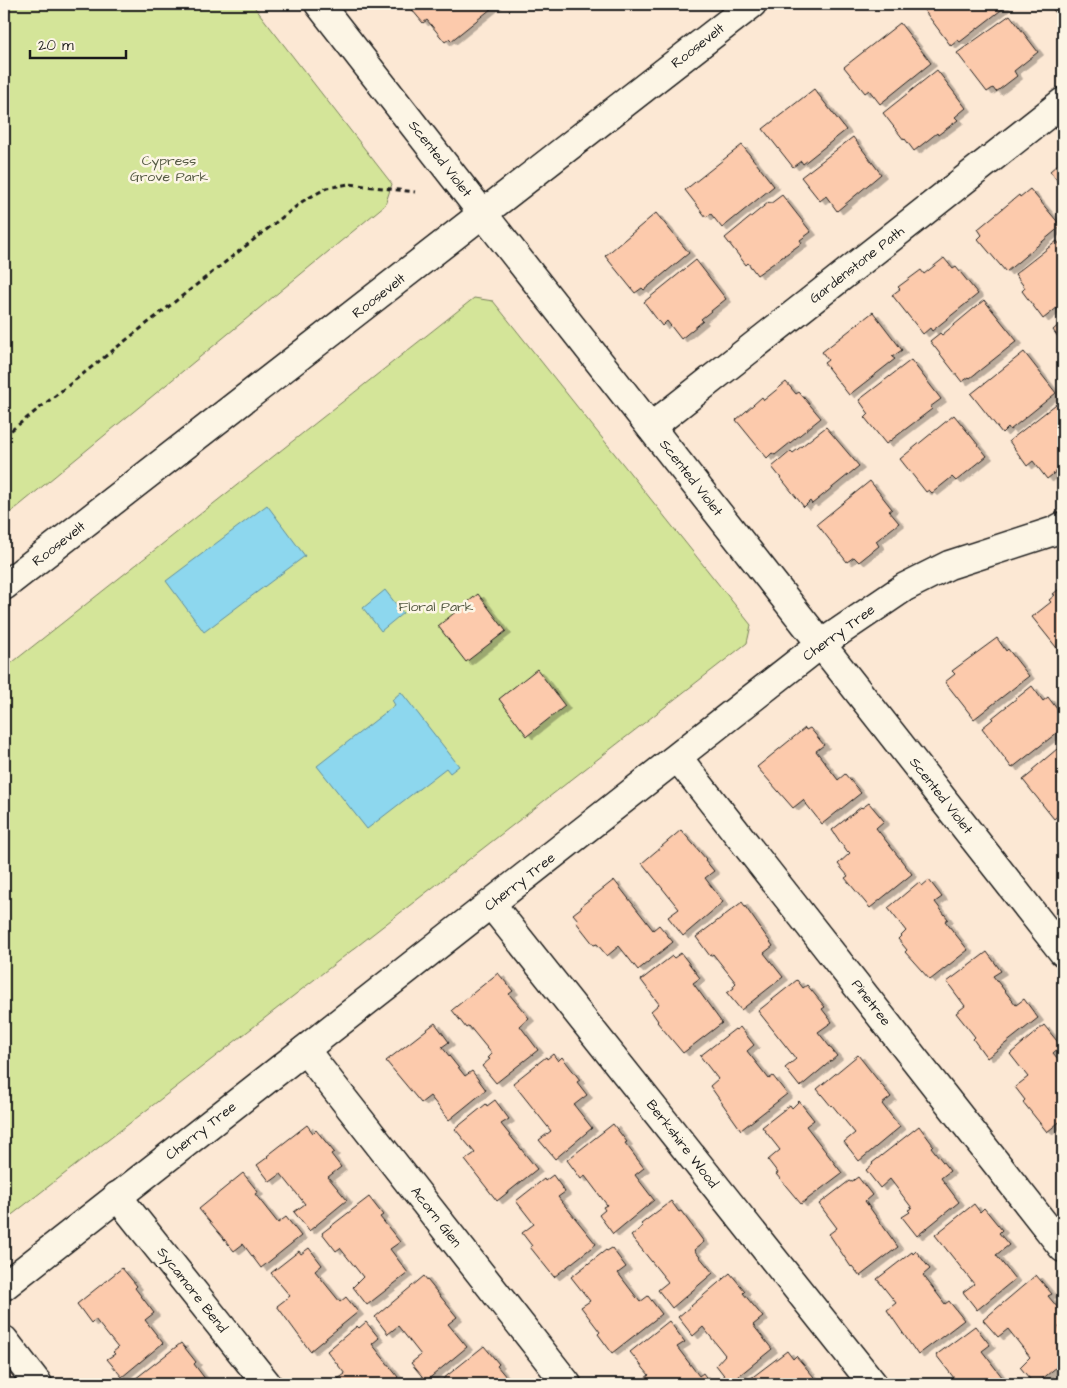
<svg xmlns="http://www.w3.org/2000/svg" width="1067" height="1388" viewBox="0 0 1067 1388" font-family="'Architects Daughter',sans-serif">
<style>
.green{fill:#d4e599;stroke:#78805a}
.water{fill:#8dd7ee;stroke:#608c9a}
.building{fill:#fccaac;stroke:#1c1c1c;filter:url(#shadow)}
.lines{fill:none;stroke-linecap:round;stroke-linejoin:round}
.minor-casing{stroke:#1c1c1c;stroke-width:31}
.tertiary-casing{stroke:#1c1c1c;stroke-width:31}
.path{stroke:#1c1c1c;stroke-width:3;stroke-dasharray:5 4;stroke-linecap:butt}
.minor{stroke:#fcf5e5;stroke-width:28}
.tertiary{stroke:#fcf5e5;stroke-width:28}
.labels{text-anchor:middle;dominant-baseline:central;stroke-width:5;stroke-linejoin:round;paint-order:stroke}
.street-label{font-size:14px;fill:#1c1c1c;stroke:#fcf5e5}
.park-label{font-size:14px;fill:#535842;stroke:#fcf5e5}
</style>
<defs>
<filter id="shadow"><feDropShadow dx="5.5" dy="3" stdDeviation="0" flood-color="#0004"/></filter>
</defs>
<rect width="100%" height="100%" fill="#fce8d4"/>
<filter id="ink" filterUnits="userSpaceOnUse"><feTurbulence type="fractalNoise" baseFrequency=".02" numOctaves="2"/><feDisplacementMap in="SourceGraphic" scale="10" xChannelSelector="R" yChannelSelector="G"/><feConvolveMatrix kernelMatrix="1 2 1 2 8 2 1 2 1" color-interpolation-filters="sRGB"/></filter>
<g filter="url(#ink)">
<g class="green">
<polygon points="4,4 252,4 392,184 385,205 4,518"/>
<polygon points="474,298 493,301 751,625 747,643 4,1221 4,669"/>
</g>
<g class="water">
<polygon points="267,505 305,556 204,632 166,581"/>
<polygon points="385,590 403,613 381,631 363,608"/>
<polygon points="401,692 459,766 450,773 446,768 367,829 317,766 395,705 392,700"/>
</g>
<g class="building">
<polygon points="407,4 497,4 451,41 449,39 445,42 427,20 423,23"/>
<polygon points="922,4 1003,4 1005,7 960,42 958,40 951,46 920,5"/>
<polygon points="1049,4 1063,4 1063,17 1060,19"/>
<polygon points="1010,15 1038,52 1014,71 1017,76 996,92 993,88 987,92 957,53"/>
<polygon points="900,23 931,63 880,104 869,90 865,93 844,67"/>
<polygon points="937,70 966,108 955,117 958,120 938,135 937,133 914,151 905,139 904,140 883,113"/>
<polygon points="814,89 846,130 803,164 801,161 793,167 763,129"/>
<polygon points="853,137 881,174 837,211 826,196 820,201 801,177"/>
<polygon points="742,145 774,186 722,228 711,214 706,217 685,190"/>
<polygon points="1063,160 1063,188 1050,171"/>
<polygon points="1030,189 1061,226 1006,272 978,239 982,235 978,229 1019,195 1020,197"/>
<polygon points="782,195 811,232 800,240 802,243 757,275 748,263 746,265 725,238 769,202 770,204"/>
<polygon points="656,213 689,253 644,290 642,288 635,293 605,256"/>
<polygon points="1057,241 1060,245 1063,242 1063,303 1043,319 1022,291 1025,288 1015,274"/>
<polygon points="944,258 953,269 956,267 978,294 932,331 930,328 923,334 892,295 900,289 898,287 921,270 924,274"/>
<polygon points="696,260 726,299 701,319 703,321 681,339 667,321 662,326 644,302"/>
<polygon points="984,300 1017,341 970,378 969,377 962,382 930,341 940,333 942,335"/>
<polygon points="873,312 902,350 892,357 895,359 849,395 824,363 828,360 822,352"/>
<polygon points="1063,321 1063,344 1053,330"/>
<polygon points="1024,352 1056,393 1010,430 1008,427 1002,433 971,394"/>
<polygon points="911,360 941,399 930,407 932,409 886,444 865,418 869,414 859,400"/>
<polygon points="786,382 796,394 799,392 821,418 775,455 772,453 767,458 736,420 762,397 764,400"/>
<polygon points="1060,401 1063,405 1063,466 1047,479 1033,461 1027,466 1009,441"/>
<polygon points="954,415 987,456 956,481 952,477 932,493 929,490 926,492 900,459"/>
<polygon points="826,427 859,466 812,504 810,501 804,507 772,467 791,451 793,453"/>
<polygon points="870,481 892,509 889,511 899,523 876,541 879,546 859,562 854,557 847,562 817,524"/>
<polygon points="1063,586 1063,649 1060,652 1032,617 1051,602 1049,600 1055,595 1053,594"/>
<polygon points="478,594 506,631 466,662 438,626"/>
<polygon points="997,638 1006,651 1008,649 1029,676 974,719 945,682 955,674 952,671"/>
<polygon points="537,669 565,706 527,736 499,699"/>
<polygon points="1032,686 1043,701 1048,697 1063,717 1063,728 1012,768 982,728 993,719 992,718"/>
<polygon points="805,728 806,730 810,728 824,745 816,751 838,780 845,774 861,793 822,824 803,800 793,808 757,767"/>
<polygon points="1063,744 1063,811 1054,819 1023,780 1034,771 1032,770"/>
<polygon points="869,803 884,821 876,828 912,874 870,908 845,878 848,876 838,864 850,853 848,851 847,852 832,830 861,807 862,808"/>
<polygon points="681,830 706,859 705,860 714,871 705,878 723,902 683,936 668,917 679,909 642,863"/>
<polygon points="614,880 653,930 659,925 673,942 638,970 619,946 607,956 597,944 594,945 576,922 578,920 573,914 582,907 581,906"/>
<polygon points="929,880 942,897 935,902 948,919 945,921 968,950 930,980 905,952 907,950 898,939 906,931 888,908 919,882 922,886"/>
<polygon points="742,902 773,946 764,953 783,977 741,1010 727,993 734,988 733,986 736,983 713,954 710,956 696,937"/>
<polygon points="987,952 1001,971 993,976 1016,1005 1024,999 1038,1018 987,1058 973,1039 975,1037 956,1013 965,1006 947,982"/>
<polygon points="681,953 700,978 693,983 722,1023 683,1053 657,1022 658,1021 651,1011 659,1004 641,980 672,956 674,958"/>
<polygon points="498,973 513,991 509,994 529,1018 520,1026 538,1050 496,1083 482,1066 490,1059 488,1058 492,1054 469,1026 466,1028 452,1010"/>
<polygon points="797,980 803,988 807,985 825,1007 822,1009 832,1022 818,1032 837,1056 800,1087 785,1068 796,1059 758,1011"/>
<polygon points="435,1023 449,1042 442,1047 465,1076 472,1071 486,1090 449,1120 430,1096 421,1103 386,1061"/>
<polygon points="1044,1025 1061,1046 1053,1053 1063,1065 1063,1119 1047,1132 1023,1102 1025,1100 1015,1087 1028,1077 1010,1054"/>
<polygon points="740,1027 754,1045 747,1051 769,1079 773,1076 787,1094 741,1130 710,1086 718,1079 700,1056 735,1029 736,1030"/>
<polygon points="553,1054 558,1061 562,1057 580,1080 577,1082 587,1095 574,1105 592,1128 555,1159 539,1140 551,1131 513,1083 546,1057 547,1059"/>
<polygon points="858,1055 891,1097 882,1104 900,1127 859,1161 844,1142 855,1133 832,1105 831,1106 817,1089"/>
<polygon points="495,1100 509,1119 501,1124 537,1169 497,1201 465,1160 475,1153 455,1129 486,1104 487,1106"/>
<polygon points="799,1101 814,1120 806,1126 842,1173 801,1204 776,1174 778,1173 768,1160 780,1150 762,1127 790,1105 792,1108"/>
<polygon points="613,1124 627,1142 625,1143 644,1168 635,1175 654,1200 613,1234 599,1215 605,1210 603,1207 607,1205 585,1176 581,1179 567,1160"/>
<polygon points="307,1125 313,1133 316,1130 334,1152 331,1154 341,1167 328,1177 347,1200 309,1231 294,1212 305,1204 281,1174 270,1182 257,1165 268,1157 267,1156"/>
<polygon points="919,1126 933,1145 931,1147 950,1171 941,1178 959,1202 917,1236 902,1217 910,1212 908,1210 912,1208 890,1179 880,1188 866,1170 873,1164 872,1163"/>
<polygon points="243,1173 258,1192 255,1194 278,1223 286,1217 301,1236 261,1268 243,1244 234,1251 199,1209"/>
<polygon points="553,1175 565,1192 558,1197 596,1244 554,1277 530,1247 532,1246 522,1233 534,1224 516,1201 544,1179 545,1181"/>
<polygon points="858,1177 872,1195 865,1201 898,1247 860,1276 852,1266 851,1267 829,1234 837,1228 819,1204 849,1181 851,1182"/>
<polygon points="369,1197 383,1215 380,1217 400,1242 390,1249 408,1273 367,1305 353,1287 363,1277 340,1248 336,1251 322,1233"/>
<polygon points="671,1201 679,1212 681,1211 704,1242 694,1250 713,1273 672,1308 658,1290 668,1282 631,1236 643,1226 641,1224"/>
<polygon points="974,1204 980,1212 984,1208 1002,1230 999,1233 1009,1245 996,1255 1015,1279 977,1310 963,1292 974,1284 935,1235"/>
<polygon points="309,1248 322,1265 315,1271 340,1302 346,1297 358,1312 310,1351 277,1306 290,1296 271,1273 299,1251 301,1254"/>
<polygon points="612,1248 626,1267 618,1273 640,1302 648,1296 662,1314 612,1353 598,1334 600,1332 581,1307 590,1301 571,1277 606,1250 607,1251"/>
<polygon points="916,1251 930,1269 923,1275 945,1304 949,1301 964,1320 918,1355 887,1310 896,1303 877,1279 912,1252 913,1254"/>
<polygon points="122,1268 137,1286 135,1288 154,1313 145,1320 163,1343 122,1377 107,1359 115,1354 113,1352 118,1348 95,1319 91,1323 77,1304"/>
<polygon points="730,1273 745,1291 743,1293 763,1317 753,1325 772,1349 730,1383 716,1365 725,1355 703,1327 693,1336 678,1317"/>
<polygon points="1036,1275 1052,1294 1048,1296 1063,1314 1063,1323 1059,1327 1063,1333 1063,1362 1036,1384 1034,1384 1020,1367 1030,1357 1008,1329 998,1337 983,1320"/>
<polygon points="424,1276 457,1317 448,1324 467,1347 426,1381 411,1363 421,1355 398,1326 388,1334 375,1317"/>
<polygon points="669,1321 685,1342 677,1347 699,1376 703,1373 711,1384 641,1384 640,1382 649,1375 630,1352"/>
<polygon points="366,1322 379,1338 372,1344 398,1377 396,1379 400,1384 338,1384 335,1381 345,1374 327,1351 357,1326 359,1328"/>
<polygon points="975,1326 990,1345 982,1351 1006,1382 1005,1382 1006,1384 946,1384 954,1378 936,1355"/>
<polygon points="181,1343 196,1362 194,1364 209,1384 139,1384 135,1379"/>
<polygon points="484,1346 499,1364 497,1366 512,1384 439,1384 438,1383"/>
<polygon points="787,1351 793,1359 796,1356 814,1377 811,1379 815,1384 748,1384 746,1382"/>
</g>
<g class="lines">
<g class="minor-casing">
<g id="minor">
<polyline points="483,214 1063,952"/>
<polyline points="651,427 1063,102"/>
<polyline points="678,758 1063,1248"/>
<polyline points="491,904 873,1384"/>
<polyline points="305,1050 567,1384"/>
<polyline points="117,1196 267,1384"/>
<polyline points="4,1286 821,644 905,587 949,565 1054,531 1063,526"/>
<polyline points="4,1340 38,1384"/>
</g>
</g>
<g class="tertiary-casing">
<g id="tertiary">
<polyline points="319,4 483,214"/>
<polyline points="4,586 752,4"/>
</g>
</g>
<polyline class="path" points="4,436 303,201 327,188 349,184 415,192"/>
<use href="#minor" class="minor"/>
<use href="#tertiary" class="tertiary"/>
</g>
</g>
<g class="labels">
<g class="street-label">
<text transform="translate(698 46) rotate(-38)">Roosevelt</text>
<text transform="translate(440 159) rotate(52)">Scented Violet</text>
<text transform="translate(857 265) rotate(-38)">Gardenstone Path</text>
<text transform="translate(379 296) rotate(-38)">Roosevelt</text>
<text transform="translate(691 478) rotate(52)">Scented Violet</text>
<text transform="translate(59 544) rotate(-38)">Roosevelt</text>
<text transform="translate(839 633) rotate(-36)">Cherry Tree</text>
<text transform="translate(941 796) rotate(52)">Scented Violet</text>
<text transform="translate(520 882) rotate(-38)">Cherry Tree</text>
<text transform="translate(871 1003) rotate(52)">Pinetree</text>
<text transform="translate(201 1131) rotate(-38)">Cherry Tree</text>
<text transform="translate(682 1144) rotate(52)">Berkshire Wood</text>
<text transform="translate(436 1217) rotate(52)">Acorn Glen</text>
<text transform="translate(192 1290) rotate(52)">Sycamore Bend</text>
</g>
<g class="park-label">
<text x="169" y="161">Cypress<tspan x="169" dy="16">Grove Park</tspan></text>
<text x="436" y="607">Floral Park</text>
</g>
</g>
<rect width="1067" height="1388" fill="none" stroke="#fcf5e5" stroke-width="20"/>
<rect x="10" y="10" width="1047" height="1368" fill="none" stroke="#1c1c1c" stroke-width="2" filter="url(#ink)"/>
<path d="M30 50v8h96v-8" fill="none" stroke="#1c1c1c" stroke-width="2.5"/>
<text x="38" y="50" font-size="15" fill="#1c1c1c" stroke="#fcf5e5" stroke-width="4" paint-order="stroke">20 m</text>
</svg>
